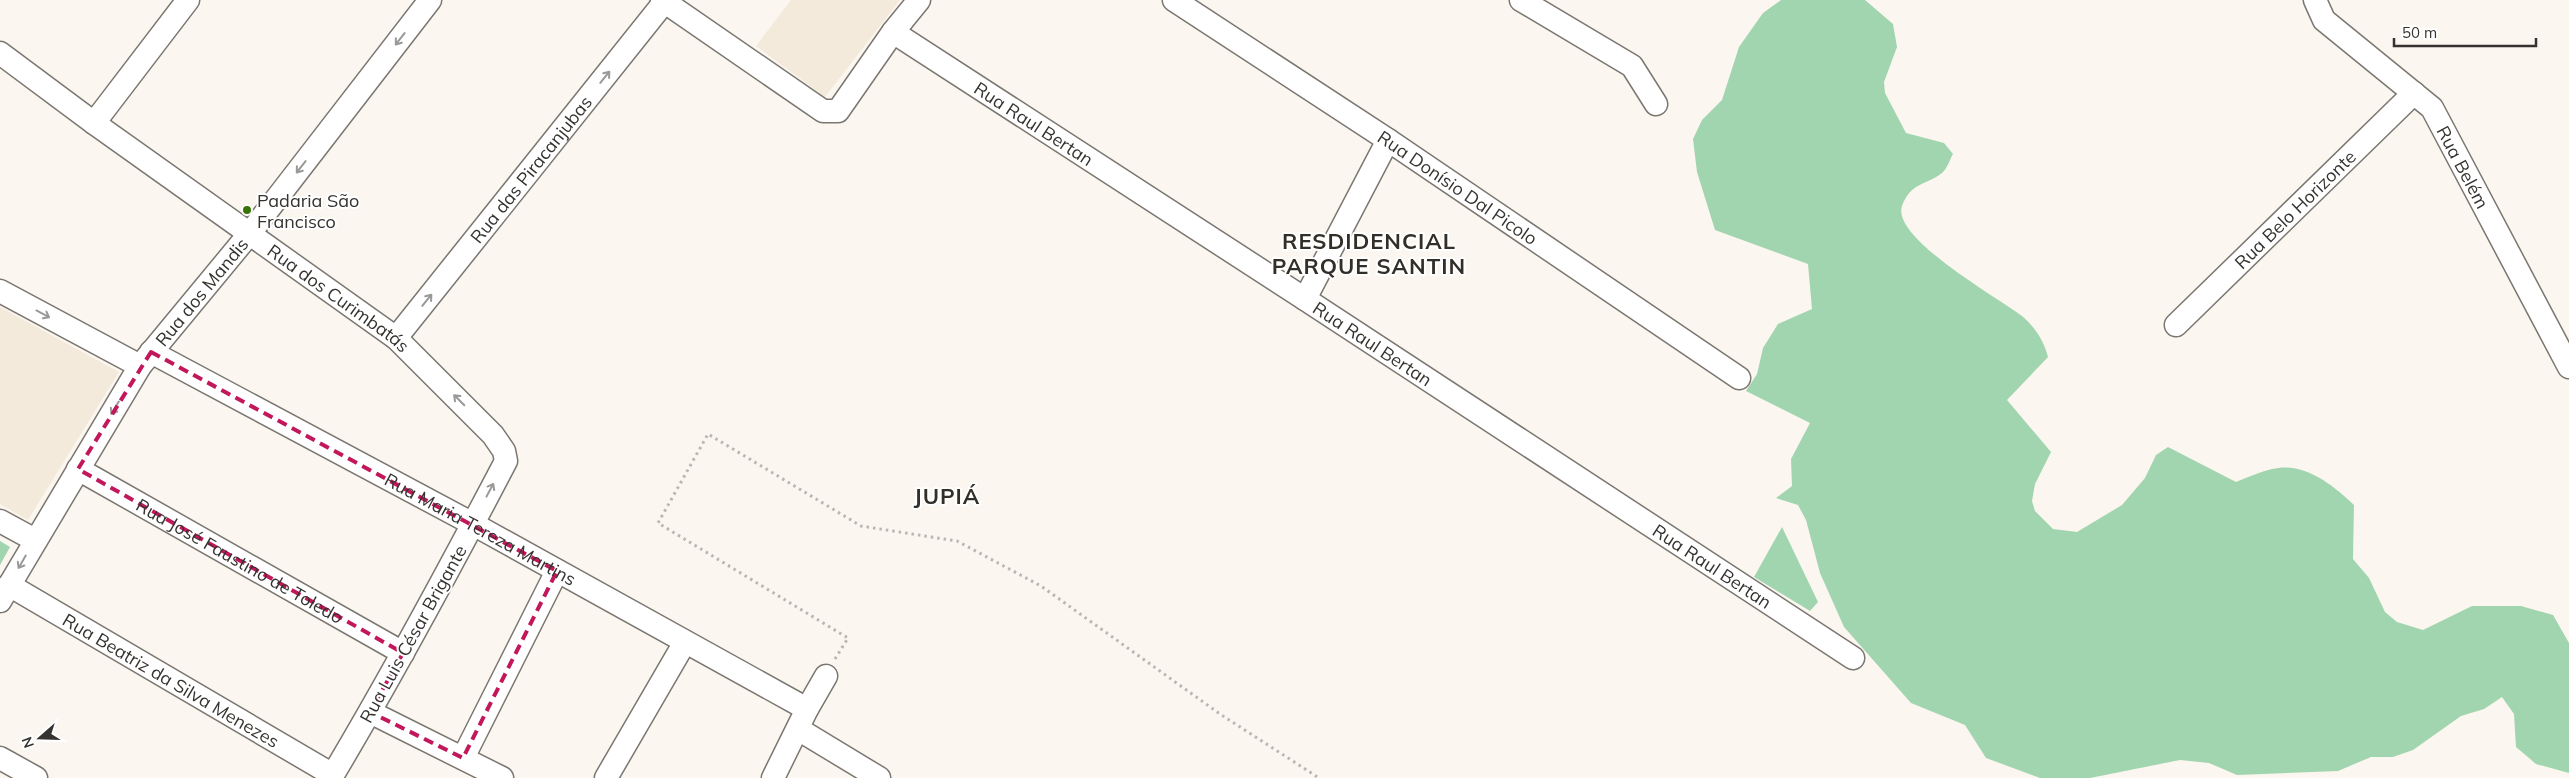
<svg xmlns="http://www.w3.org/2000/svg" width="2569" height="778" viewBox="0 0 2569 778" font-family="Mulish,sans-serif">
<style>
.built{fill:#f4eadc}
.green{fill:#a1d5af}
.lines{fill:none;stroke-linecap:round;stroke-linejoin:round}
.minor-casing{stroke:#7b7670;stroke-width:25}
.path{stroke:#bab6b1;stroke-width:3;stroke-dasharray:2.5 4;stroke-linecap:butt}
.minor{stroke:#fff;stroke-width:22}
.oneway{stroke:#9a9998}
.marked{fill:none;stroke:#c2185b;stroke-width:4;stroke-dasharray:10 6;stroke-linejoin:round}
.poi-dot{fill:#397407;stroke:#fff;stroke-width:2}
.labels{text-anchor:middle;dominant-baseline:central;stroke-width:4;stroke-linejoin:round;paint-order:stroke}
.street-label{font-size:18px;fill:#353330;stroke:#fff}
.poi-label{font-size:18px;fill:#353330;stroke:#fff;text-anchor:start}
.district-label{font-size:22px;font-weight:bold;letter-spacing:1px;fill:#322e28;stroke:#fff}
</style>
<rect width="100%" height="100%" fill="#fbf6ef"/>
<g class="built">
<polygon points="791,0 900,0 825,97 756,46"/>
<polygon points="0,307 119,372 28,520 0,504"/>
</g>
<g class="green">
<path d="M 1781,0 L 1865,0 L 1893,24 L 1897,47 L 1884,82 L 1885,93 L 1906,133 L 1944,143 L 1953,154 C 1950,159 1947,169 1942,173 C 1925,186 1911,182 1902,206 C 1891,238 2000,299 2022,316 C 2035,327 2044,341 2048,357 L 2007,400 L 2051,452 L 2035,484 L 2032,501 L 2035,511 L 2053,529 L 2077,532 L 2122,505 L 2145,478 L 2156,455 L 2168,447 L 2236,482 C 2248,477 2260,472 2272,469 C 2304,461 2333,485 2354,505 L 2353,559 L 2369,578 L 2385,612 L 2397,622 L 2423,630 L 2472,606 L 2521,606 L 2553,615 L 2569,643 L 2569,773 L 2536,764 L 2516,747 L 2514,714 L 2502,697 L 2484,709 L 2461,716 L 2413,750 L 2393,757 L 2371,757 L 2338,771 L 2237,775 L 2209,763 L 2180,760 L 2090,778 L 2040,778 L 1986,758 L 1965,725 L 1911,703 L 1844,627 L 1820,573 L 1806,520 L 1798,505 L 1776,498 L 1792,486 L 1791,459 L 1810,423 L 1746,391 L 1757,374 L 1763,348 L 1778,324 L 1812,309 L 1808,264 L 1715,230 L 1697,172 L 1693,139 L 1702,120 L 1722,100 L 1739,47 L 1763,13 Z"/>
<polygon points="1782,527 1818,602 1810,611 1754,577"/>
<polygon points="0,541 10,547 0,565"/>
</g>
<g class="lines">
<g class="minor-casing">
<g id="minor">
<polyline points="662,0 823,111 838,111 893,32 919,0"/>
<path id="s1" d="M 1174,0 L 1388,140 L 1739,378"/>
<polyline points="1521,0 1632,66 1656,104"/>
<path id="s2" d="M 2315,0 L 2324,20 L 2432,108 L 2569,367"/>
<path id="s3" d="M 893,32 L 1305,299 L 1853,658"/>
<path id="s4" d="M 0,53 L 94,123 L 396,338 L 493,435 L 504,451 L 506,461 C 450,568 393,674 331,778"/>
<polyline points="94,123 188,0"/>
<polyline points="0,291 140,366"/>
<polyline points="1305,299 1388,140"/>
<path id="s5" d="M 2176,325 L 2414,93"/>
<path id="s6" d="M 396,338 L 666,0"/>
<path id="s7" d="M 151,352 L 473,524 L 807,709"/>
<path id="s8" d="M 78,469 L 403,653"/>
<polyline points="0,521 35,540"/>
<path id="s9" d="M 9,585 L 333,775"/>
<path id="s10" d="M 0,601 L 140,366 L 250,233 L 430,0"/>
<polyline points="370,712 502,778"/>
<polyline points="798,729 879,778"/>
<polyline points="0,758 36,778"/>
<polyline points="463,758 557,571"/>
<polyline points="606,778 685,642"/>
<polyline points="773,778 807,709 826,676"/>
</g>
</g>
<polyline class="path" points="835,659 848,638 658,523 708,434 861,526 957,541 1041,586 1220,714 1319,778"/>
<use href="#minor" class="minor"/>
</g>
<defs><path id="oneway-shaft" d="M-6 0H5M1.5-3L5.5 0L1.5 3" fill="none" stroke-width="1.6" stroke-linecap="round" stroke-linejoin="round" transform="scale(1.25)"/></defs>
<g class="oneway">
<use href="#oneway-shaft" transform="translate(400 39) rotate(128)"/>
<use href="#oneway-shaft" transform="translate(605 77) rotate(-51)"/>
<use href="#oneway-shaft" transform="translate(301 167) rotate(128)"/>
<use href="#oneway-shaft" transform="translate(427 300) rotate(-51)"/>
<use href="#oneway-shaft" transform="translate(43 314) rotate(28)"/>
<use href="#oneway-shaft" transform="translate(459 400) rotate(-135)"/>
<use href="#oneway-shaft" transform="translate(115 408) rotate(121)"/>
<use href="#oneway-shaft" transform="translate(490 490) rotate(-62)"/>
<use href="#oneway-shaft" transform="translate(22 562) rotate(120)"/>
</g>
<path class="marked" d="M 151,352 L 557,571 L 463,758 L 370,712 L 403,653 L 78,469 Z"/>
<circle class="poi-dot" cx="247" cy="210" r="5"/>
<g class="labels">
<g class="street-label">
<text stroke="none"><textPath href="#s3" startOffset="168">Rua Raul Bertan</textPath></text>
<text stroke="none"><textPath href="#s2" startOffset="228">Rua Belém</textPath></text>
<text stroke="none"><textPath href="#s6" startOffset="216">Rua das Piracanjubas</textPath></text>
<text stroke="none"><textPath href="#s1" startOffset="340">Rua Donísio Dal Picolo</textPath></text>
<text stroke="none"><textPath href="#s5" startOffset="166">Rua Belo Horizonte</textPath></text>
<text stroke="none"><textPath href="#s10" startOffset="370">Rua dos Mandis</textPath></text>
<text stroke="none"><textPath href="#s4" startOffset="418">Rua dos Curimbatás</textPath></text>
<text stroke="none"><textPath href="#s3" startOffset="572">Rua Raul Bertan</textPath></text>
<text stroke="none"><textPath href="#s7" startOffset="374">Rua Maria Tereza Martins</textPath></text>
<text stroke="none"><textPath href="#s8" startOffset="186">Rua José Faustino de Toledo</textPath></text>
<text stroke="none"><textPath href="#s3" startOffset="978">Rua Raul Bertan</textPath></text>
<text transform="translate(413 634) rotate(-61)">Rua Luis César Brigante</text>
<text stroke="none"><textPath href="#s9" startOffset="188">Rua Beatriz da Silva Menezes</textPath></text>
</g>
<g class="poi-label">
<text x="257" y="200">Padaria São<tspan x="257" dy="21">Francisco</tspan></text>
</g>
<g class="district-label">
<text x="1369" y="241">RESDIDENCIAL<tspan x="1369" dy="25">PARQUE SANTIN</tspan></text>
<text x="947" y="496">JUPIÁ</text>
</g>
</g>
<g transform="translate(40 738) rotate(250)" stroke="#ffffff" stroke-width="4" paint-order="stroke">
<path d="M0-4L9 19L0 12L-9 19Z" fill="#353330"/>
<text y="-8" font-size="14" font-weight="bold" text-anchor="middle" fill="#353330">N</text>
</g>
<path d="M2394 38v8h142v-8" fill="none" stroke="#353330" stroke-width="2.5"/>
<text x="2402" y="38" font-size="15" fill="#353330" stroke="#ffffff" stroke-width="4" paint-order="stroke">50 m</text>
</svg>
